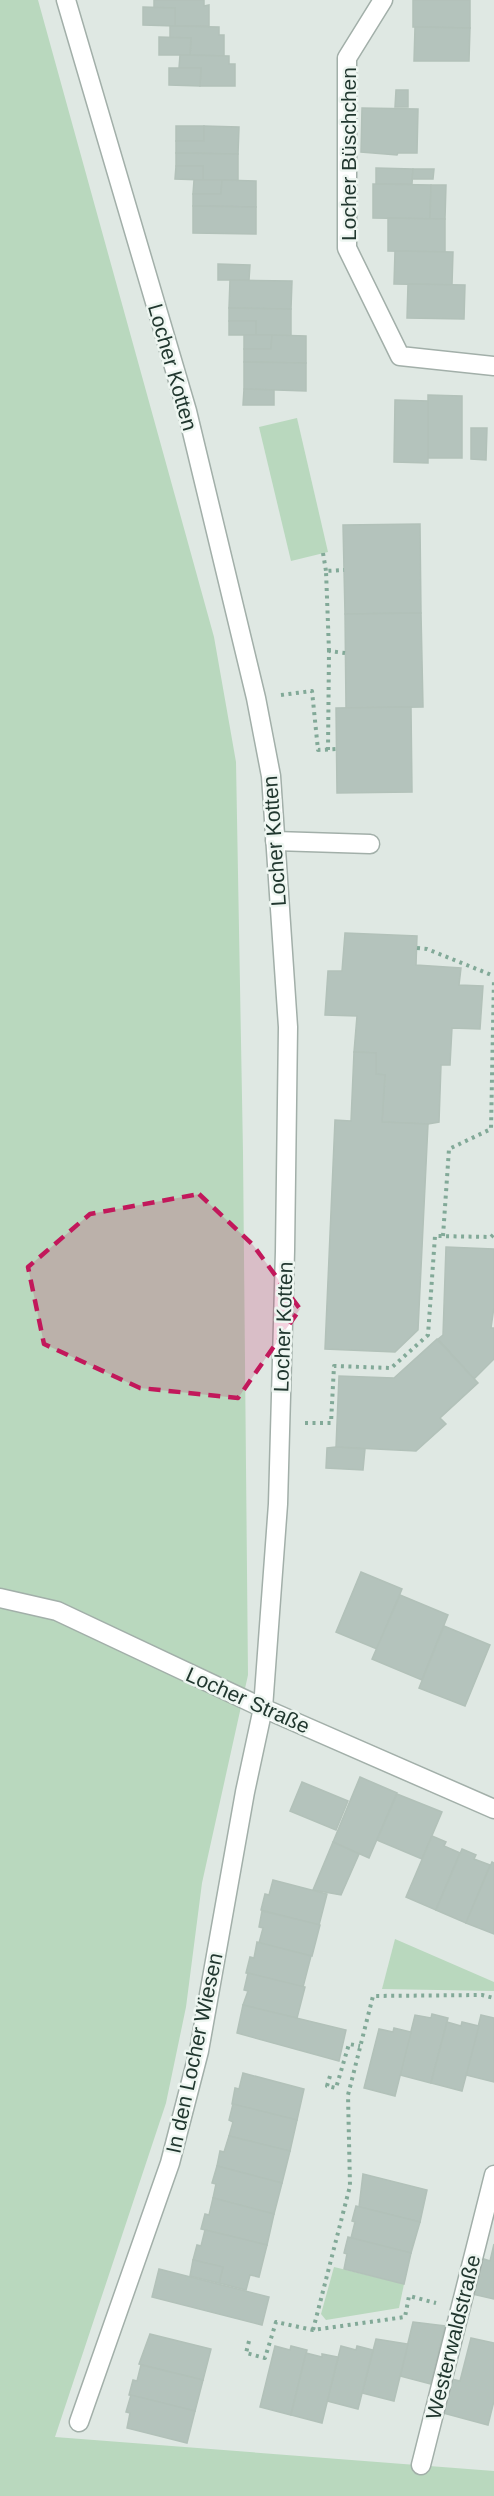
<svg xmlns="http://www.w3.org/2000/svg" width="494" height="2496" viewBox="0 0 494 2496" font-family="Arial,sans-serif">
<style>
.green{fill:#b9d8be}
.building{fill:#b4c3bc;stroke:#b2c1b9;stroke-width:1.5}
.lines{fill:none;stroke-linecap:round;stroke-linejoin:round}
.lane-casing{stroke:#a2afa9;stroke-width:21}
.street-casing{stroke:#a2afa9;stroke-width:21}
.path{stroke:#82a998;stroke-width:4;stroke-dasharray:3 4.5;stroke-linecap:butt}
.lane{stroke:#fff;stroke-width:18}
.street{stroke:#fff;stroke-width:18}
.marked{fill:#c2185b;fill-opacity:0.2;stroke:#c2185b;stroke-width:4.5;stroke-dasharray:12 8;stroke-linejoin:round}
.labels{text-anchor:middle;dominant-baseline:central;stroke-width:5;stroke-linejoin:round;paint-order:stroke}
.street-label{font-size:21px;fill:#21372f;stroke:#eef6f1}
</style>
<rect width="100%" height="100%" fill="#dfe8e3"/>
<g class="green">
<polygon points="0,0 38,0 214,637 236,762 243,1153 248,1675 202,1883 186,2007 166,2103 55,2437 494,2471 494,2496 0,2496"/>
<polygon points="297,418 328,552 291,561 259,427"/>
<polygon points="395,1939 494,1982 494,1991 382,1989"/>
<polygon points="334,2267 404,2284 399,2308 326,2320 321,2314"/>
</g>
<g class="building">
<polygon points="154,0 204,0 204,6 209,5 209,26 175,26 175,8 154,8"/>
<polygon points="413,0 470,0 470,28 413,27"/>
<polygon points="143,7 175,8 175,26 143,25"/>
<polygon points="170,26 219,27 219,35 224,35 224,56 190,55 191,38 170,38"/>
<polygon points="415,27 470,28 469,61 414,61"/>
<polygon points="159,37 191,38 190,55 159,55"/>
<polygon points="180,55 229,56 229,64 235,64 235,86 200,86 201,68 179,68"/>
<polygon points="169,68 201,68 200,86 169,85"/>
<polygon points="396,90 408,90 408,107 395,107"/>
<polygon points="362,108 418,109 417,153 398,153 397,155 361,152"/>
<rect x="176" y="126" width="28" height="15"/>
<polygon points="204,126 239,127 238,154 176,153 176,141 204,141"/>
<polygon points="176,153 238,154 238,180 203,180 203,166 176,166"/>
<polygon points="176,166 203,166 203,180 175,179"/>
<polygon points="376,168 413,169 412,184 376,184"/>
<polygon points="413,169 434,169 433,179 412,179"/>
<polygon points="194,180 222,180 221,194 193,194"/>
<polygon points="222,180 256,181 256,207 193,206 193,194 221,194"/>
<polygon points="373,184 431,185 430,219 373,218"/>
<polygon points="431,185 446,185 445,219 430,219"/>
<polygon points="193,206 256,207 256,234 193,233"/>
<polygon points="388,218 445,219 445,252 388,251"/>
<polygon points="395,251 453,252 452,285 394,284"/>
<polygon points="218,264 250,265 249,280 218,280"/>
<polygon points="230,280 292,281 291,309 229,308"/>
<polygon points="408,284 465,285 464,319 407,318"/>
<polygon points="229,308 291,309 291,336 256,335 256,321 229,321"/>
<rect x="229" y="321" width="27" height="14"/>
<polygon points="244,335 272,335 271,349 244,349"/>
<polygon points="272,335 306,336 306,363 244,362 244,349 271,349"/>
<polygon points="244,362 306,363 306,391 244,389"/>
<polygon points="244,389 274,390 274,405 243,405"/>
<polygon points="428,395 462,396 462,458 428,458"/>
<polygon points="395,400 428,401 428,463 394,462"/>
<polygon points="471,428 487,428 486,460 471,459"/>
<polygon points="420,524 421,613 345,614 343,525"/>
<polygon points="421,613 423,707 346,708 345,614"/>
<polygon points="411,707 412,792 337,793 336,708"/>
<polygon points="345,933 417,936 416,965 461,968 459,985 483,986 480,1029 452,1028 450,1065 441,1065 439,1122 428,1124 382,1122 385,1075 376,1074 376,1053 354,1052 357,1016 325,1015 328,971 342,971"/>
<polygon points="354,1052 376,1053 376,1074 385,1075 382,1122 428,1124 418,1330 395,1352 325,1349 335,1120 351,1121"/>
<polygon points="446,1247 494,1249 494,1307 491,1328 494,1328 494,1359 474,1379 438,1339 443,1335"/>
<polygon points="437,1339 478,1383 440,1418 446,1424 416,1451 336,1447 339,1376 394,1378"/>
<polygon points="336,1447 365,1449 363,1470 326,1468 327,1448"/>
<polygon points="361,1572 402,1589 377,1649 336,1632"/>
<polygon points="400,1595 448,1615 422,1680 372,1659"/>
<polygon points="444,1626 490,1645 465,1706 419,1688"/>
<polygon points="360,1777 397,1793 369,1858 333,1842"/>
<polygon points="302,1782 348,1801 336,1830 290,1811"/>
<polygon points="397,1794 442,1812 422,1859 377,1840"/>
<polygon points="432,1836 446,1842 444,1846 460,1853 436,1910 406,1897"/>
<polygon points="333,1842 359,1854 341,1895 313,1890"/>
<polygon points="462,1849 476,1855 474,1859 490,1865 466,1923 436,1910"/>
<polygon points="492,1862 494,1863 494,1934 466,1923"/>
<polygon points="273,1880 327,1894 319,1925 261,1910 265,1894 269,1895"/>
<polygon points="262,1911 320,1925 312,1956 259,1943 263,1928 259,1927"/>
<polygon points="257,1942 311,1956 303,1987 246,1973 250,1957 254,1958"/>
<polygon points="248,1973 305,1987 297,2018 243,2005 248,1991 244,1990"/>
<polygon points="243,2005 346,2030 339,2061 237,2033"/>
<polygon points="432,2014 448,2018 431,2083 400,2075 415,2015 431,2018"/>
<polygon points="481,2015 494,2018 494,2082 466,2075"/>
<polygon points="447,2022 461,2026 462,2022 479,2026 462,2091 431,2083"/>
<polygon points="394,2028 411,2032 395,2096 364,2088 379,2029 393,2032"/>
<polygon points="243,2073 304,2089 297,2120 232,2104 235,2088 239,2089"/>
<polygon points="233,2104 297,2120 290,2151 229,2136 233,2122 229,2120"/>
<polygon points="229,2136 290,2151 282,2183 217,2166 220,2151 224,2152"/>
<polygon points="217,2166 282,2183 274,2214 213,2198 216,2184 212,2183"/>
<polygon points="363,2174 427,2190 420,2222 359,2207"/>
<polygon points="213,2198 274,2214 267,2245 201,2229 205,2214 209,2215"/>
<polygon points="356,2206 420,2222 411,2253 351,2238 355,2222 352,2221"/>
<polygon points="205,2230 267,2245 259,2277 250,2275 246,2290 219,2283 223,2267 193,2260 197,2245 201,2246"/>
<polygon points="348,2237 411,2253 404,2284 344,2269 347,2254 344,2253"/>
<polygon points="494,2244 494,2299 472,2294 481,2258 490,2261"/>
<polygon points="193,2260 223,2267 219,2283 190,2276"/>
<polygon points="159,2269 269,2297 262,2325 152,2297"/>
<polygon points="413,2322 445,2326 431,2384 400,2376"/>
<polygon points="150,2334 211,2349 203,2380 139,2364"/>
<polygon points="471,2338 494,2343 494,2401 488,2425 443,2413 451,2379 460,2381"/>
<polygon points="376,2339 408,2344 394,2401 362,2393"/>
<polygon points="275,2346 290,2350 291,2346 307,2350 291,2415 260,2407"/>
<polygon points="341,2346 356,2350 357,2346 373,2350 358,2409 327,2401"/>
<polygon points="306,2353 322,2357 322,2354 338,2357 322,2423 291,2415"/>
<polygon points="141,2365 203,2380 195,2411 129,2395 133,2380 137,2381"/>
<polygon points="131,2395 195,2411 187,2443 127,2428 130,2413 126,2412"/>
</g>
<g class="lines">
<g class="lane-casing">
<g id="lane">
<polyline points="275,841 370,844"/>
<polyline points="0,1598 57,1611 263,1708"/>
</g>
</g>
<g class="street-casing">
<g id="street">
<polyline points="66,0 187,411 256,698 271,776 288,1027 285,1251 278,1504 263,1708 245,1792 199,2051 170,2163 79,2422"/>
<polyline points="383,0 347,58 347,248 400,356 494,366"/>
<polyline points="263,1708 494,1809"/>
<polyline points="421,2465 494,2175"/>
</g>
</g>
<g class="path">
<polyline points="323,553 326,571"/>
<polyline points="329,651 326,571 344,570"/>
<polyline points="281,695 312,691 318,750 337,749"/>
<polyline points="328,750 329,651 345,653"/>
<polyline points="417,948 427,949 494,976"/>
<polyline points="443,1236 449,1149 491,1129 494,978"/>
<polyline points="305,1423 331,1423 334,1366 391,1368 428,1335 435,1236 491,1237 494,1234"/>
<polyline points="330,2076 327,2086 336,2088 349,2044 360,2046"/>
<polyline points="313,2330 350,2186 348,2095 373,1996 482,1995 494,1998"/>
<polyline points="249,2341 246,2353 265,2358 276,2322 313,2330 405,2317 409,2296 436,2303"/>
</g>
<use href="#lane" class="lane"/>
<use href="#street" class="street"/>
</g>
<path class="marked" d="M 199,1194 L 253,1245 L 300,1309 L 238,1398 L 140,1388 L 44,1344 L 28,1267 L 90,1214 Z"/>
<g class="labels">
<g class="street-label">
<text transform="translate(348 154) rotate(-90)">Locher Büschchen</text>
<text transform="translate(173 367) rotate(74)">Locher Kotten</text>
<text transform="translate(274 841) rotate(-94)">Locher Kotten</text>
<text transform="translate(283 1327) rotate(-88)">Locher Kotten</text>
<text transform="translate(248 1700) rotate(24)">Locher Straße</text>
<text transform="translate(194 2053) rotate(-78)">In den Locher Wiesen</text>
<text transform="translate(453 2337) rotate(-76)">Westerwaldstraße</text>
</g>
</g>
</svg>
